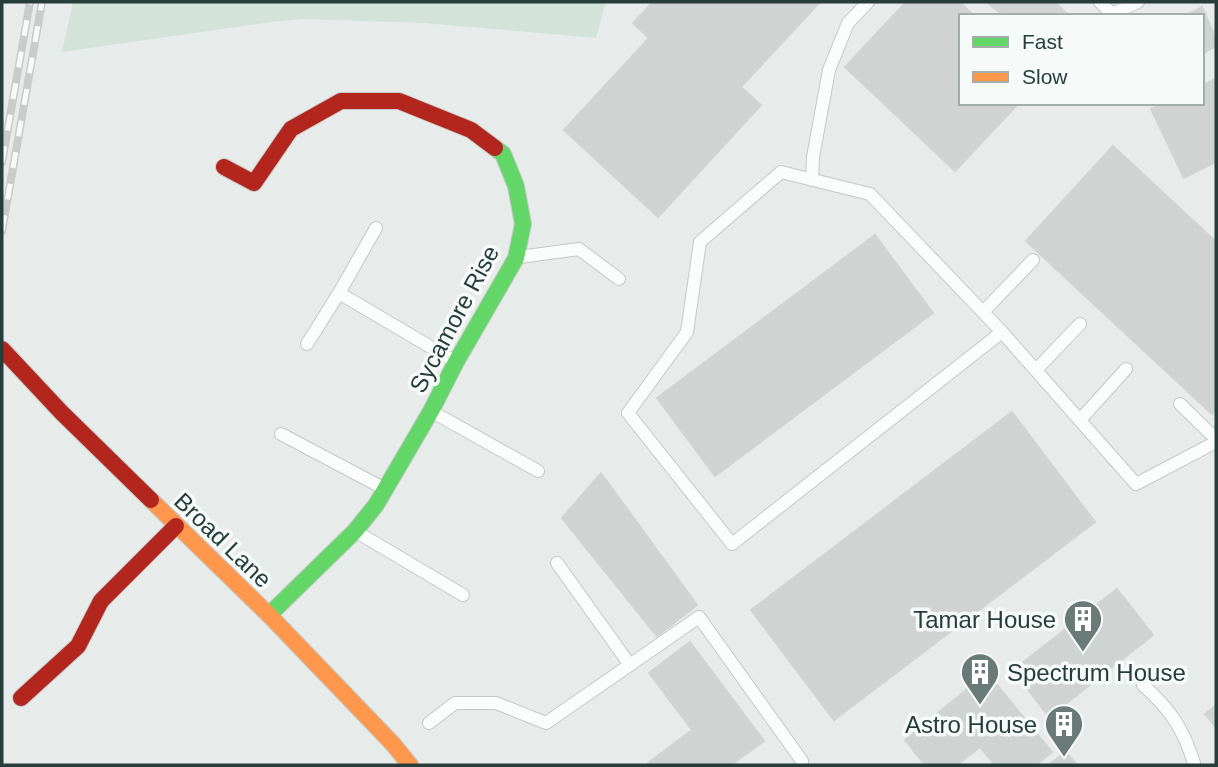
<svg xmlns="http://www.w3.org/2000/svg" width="1218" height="767" viewBox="0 0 1218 767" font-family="Arial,sans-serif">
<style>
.green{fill:#d3e3d9}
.building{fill:#cfd3d2;stroke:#d0d5d3;stroke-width:2}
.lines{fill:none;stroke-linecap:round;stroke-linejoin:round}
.lane-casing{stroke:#c4c9c7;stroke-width:14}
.fast-casing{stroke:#c5cac8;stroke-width:18}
.slow-casing{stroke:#c5cac8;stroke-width:18}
.jam-casing{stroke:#c5cac8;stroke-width:18}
.lane{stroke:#fbfcfc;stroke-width:12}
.fast{stroke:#63d668;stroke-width:16}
.slow{stroke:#ff974d;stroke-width:16}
.jam{stroke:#b3261e;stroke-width:16}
.rail-casing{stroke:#c8cccb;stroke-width:8}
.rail{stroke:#f6faf8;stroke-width:5;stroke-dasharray:16;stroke-linecap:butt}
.labels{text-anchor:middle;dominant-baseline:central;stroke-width:7;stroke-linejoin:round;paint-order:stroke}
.street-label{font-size:24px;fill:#273d39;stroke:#f6faf8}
.poi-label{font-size:24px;fill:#273d39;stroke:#f6faf8;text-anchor:end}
</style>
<rect width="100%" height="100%" fill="#e7ecea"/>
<polygon class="green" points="73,2 606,2 596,38 423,23 304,19 272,22 62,52"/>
<g class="building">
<polygon points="653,2 820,2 741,87 761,105 658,217 564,130 649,38 633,23"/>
<polygon points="906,2 960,2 974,16 961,16 961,103 1019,103 955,171 845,67"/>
<polygon points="987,2 1055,2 1069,16 1004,16"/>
<polygon points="1202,7 1216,39 1216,46 1202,54 1202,16 1185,16"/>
<polygon points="1216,79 1216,162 1184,178 1151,109 1164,103 1202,103 1202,85"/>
<polygon points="1113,146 1216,242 1216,409 1212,414 1026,241"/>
<polygon points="875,235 933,313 715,476 657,398"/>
<polygon points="1012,412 1095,522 834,720 751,610"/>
<polygon points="601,473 697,605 657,636 562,518"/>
<polygon points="1117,589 1153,635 1049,717 1013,670"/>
<polygon points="690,642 764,741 731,765 649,765 648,763 692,730 649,673"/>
<polygon points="987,673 1052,752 1036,765 995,765 980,747 957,765 925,765 905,740"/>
<polygon points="1216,705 1216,727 1205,714"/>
<polygon points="1066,752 1077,765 1048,765"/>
</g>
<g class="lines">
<g class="lane-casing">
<g id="lane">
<polyline points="1100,2 1112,14 1138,2"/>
<polyline points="812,180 813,157 829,70 848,23 868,2"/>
<polyline points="376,228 339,293 456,362"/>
<polyline points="519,257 579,249 619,279"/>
<polyline points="983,312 1033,260"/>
<polyline points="1002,332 732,544 628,413 687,332 700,242 781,172 870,194 1002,332 1136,484 1216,442"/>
<polyline points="307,344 339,293"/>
<polyline points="1036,370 1080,324"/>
<polyline points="1180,404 1216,439"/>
<polyline points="431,411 538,471"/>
<polyline points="1080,420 1126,369"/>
<polyline points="281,434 385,489"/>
<polyline points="355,531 463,595"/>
<polyline points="557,563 630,665"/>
<path d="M 1143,685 C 1170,709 1183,728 1194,763"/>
<polyline points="429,723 455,703 496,703 546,723 699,617 802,761"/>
</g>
</g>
<g class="fast-casing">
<polyline id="fast" points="269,615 355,531 376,505 431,411 456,362 516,258 523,224 516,186 503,154 495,148"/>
</g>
<g class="slow-casing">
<polyline id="slow" points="151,500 269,615 393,744 410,765"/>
</g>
<g class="jam-casing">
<g id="jam">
<polyline points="224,167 254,183 291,129 341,101 399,101 471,130 495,148"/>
<polyline points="2,349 62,413 151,500"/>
<polyline points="21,698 78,646 101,601 176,526"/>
</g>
</g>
<use href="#lane" class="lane"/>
<use href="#fast" class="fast"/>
<use href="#slow" class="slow"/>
<use href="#jam" class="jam"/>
<g class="rail-casing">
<g id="rail">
<polyline points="2,162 30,2"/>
<polyline points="2,231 42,2"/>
</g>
</g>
<use href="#rail" class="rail"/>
</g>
<defs>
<g id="building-pin" transform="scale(2.0125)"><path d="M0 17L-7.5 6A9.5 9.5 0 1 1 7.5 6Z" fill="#6a7a77" stroke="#f6faf8"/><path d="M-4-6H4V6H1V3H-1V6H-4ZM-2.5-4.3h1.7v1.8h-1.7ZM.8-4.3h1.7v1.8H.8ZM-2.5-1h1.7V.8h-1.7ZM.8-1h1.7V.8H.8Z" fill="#fff"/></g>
</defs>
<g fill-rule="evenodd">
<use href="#building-pin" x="1083" y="619"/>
<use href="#building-pin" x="980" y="672"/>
<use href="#building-pin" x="1064" y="724"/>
</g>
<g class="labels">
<g class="street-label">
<text transform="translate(454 319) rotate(-62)">Sycamore Rise</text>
<text transform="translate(223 540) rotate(44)">Broad Lane</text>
</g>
<g class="poi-label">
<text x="1056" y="619">Tamar House</text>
<text x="1007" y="672" text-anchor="start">Spectrum House</text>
<text x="1037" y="724">Astro House</text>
</g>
</g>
<rect width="1218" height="767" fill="none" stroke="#273d39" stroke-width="7"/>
<rect x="959" y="14" width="245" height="91" fill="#f6faf8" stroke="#a3aeac" stroke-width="2"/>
<rect x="973" y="37" width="35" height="10" fill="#63d668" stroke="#a3aeac" stroke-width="2"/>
<text x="1022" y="49" font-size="21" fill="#273d39">Fast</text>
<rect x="973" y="72" width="35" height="10" fill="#ff974d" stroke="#a3aeac" stroke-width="2"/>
<text x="1022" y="84" font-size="21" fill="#273d39">Slow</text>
</svg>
